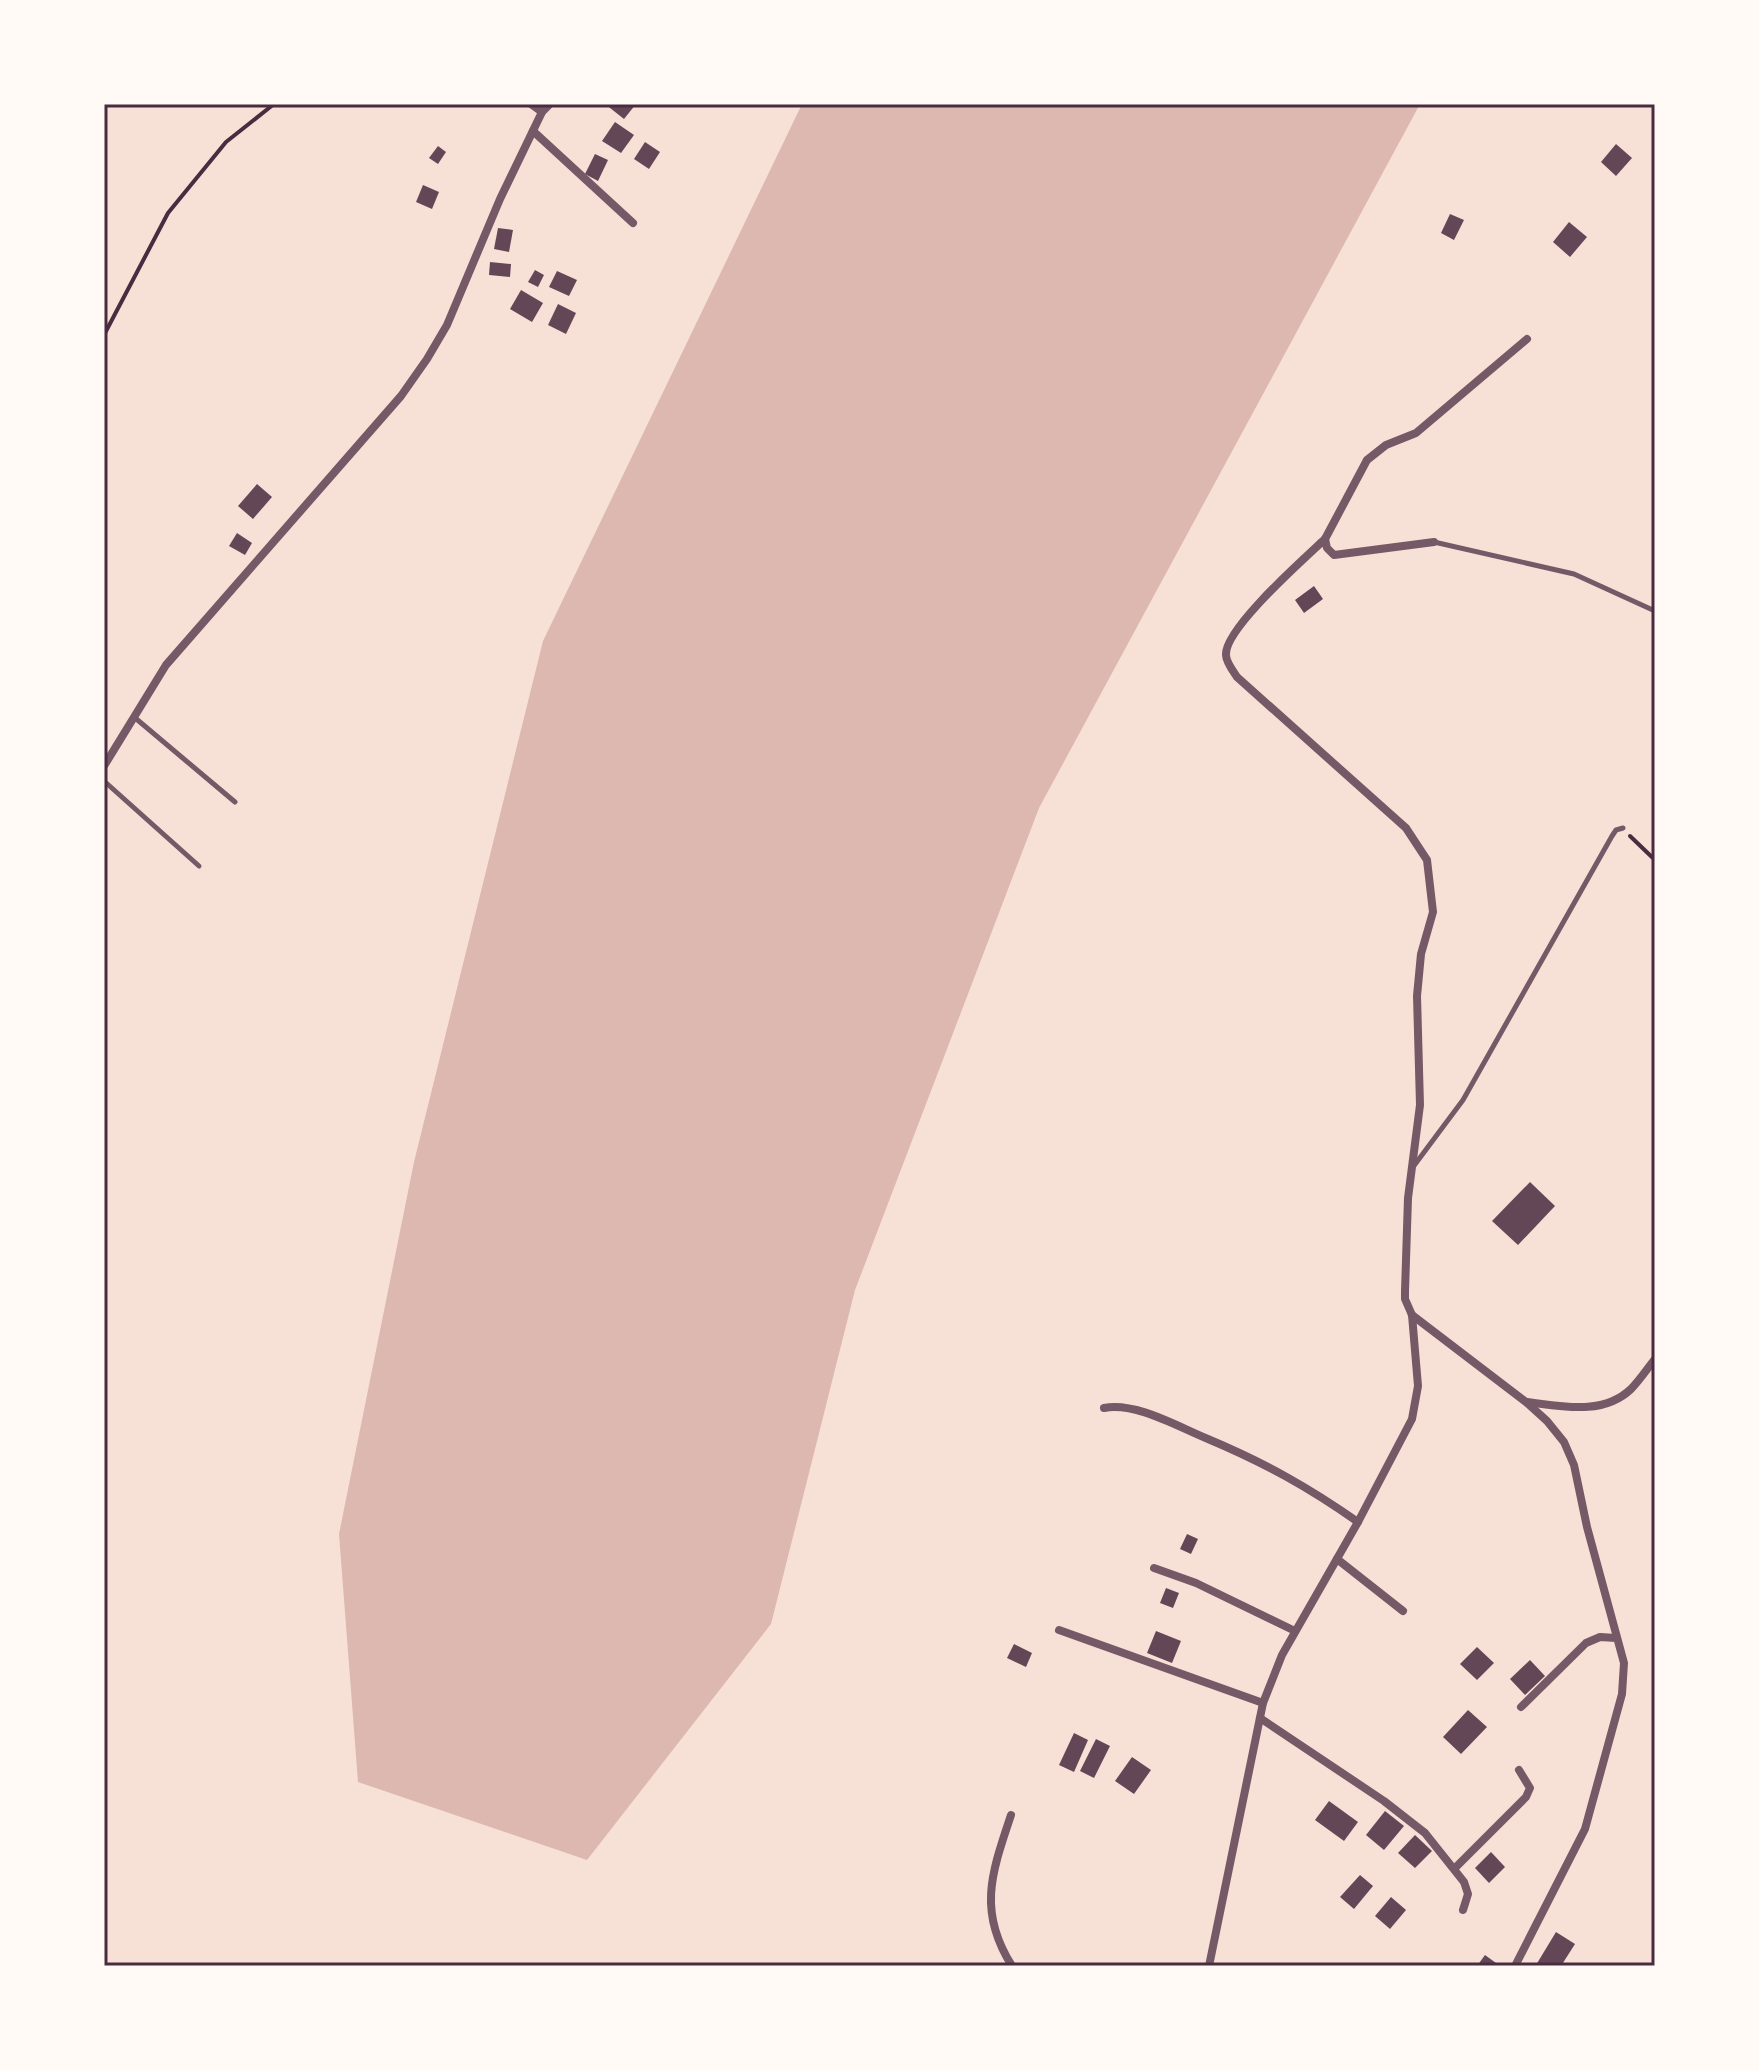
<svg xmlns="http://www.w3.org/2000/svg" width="1759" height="2070" viewBox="0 0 1759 2070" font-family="Figtree,sans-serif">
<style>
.water{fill:#dcb8b0}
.building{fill:#644757}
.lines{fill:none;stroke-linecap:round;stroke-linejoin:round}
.path{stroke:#4a2c40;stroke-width:4}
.service{stroke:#755966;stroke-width:5}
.minor{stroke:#755966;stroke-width:8}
.neatline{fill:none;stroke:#4a2c40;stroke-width:3}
</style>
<rect width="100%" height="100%" fill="#f7e1d7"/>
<polygon class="water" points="802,104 1420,104 1039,808 855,1290 771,1624 587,1860 358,1782 339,1534 414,1162 543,641"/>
<g class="building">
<polygon points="605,104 636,104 624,119"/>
<polygon points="615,122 634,135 621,153 602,141"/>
<polygon points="645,142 660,152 649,169 634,159"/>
<polygon points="1616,144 1632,158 1616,176 1601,162"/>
<polygon points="438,146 446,152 438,164 429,158"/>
<polygon points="595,154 608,160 598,181 585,174"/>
<polygon points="423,185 439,192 432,209 416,202"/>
<polygon points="1450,214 1464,220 1454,240 1441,233"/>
<polygon points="1569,222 1587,237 1570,257 1553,242"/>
<polygon points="498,228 513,230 509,252 494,249"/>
<polygon points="490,262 511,264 510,277 489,275"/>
<polygon points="535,270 544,275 538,287 528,282"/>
<polygon points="557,271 577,280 569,296 549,287"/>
<polygon points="521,290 543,303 532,322 510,309"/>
<polygon points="558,304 576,313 566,334 548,325"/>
<polygon points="257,484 272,497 253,519 238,506"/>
<polygon points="237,533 252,543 245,555 229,546"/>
<polygon points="1314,586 1323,599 1304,613 1295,600"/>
<polygon points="1530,1182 1555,1206 1518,1245 1492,1221"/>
<polygon points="1187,1534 1198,1539 1191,1554 1180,1549"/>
<polygon points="1166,1588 1179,1593 1173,1608 1160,1603"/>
<polygon points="1156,1631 1181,1641 1172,1663 1147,1653"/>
<polygon points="1014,1644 1032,1653 1026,1667 1007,1658"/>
<polygon points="1477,1647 1494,1663 1477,1680 1460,1664"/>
<polygon points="1530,1660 1545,1676 1525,1695 1510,1679"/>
<polygon points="1468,1710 1487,1727 1461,1754 1443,1737"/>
<polygon points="1074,1733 1088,1740 1074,1772 1059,1765"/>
<polygon points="1096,1739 1110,1746 1094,1778 1080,1771"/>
<polygon points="1132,1757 1151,1770 1134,1794 1115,1781"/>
<polygon points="1329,1801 1358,1822 1344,1841 1315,1820"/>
<polygon points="1385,1811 1404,1826 1384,1850 1366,1835"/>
<polygon points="1415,1835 1432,1851 1415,1868 1398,1853"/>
<polygon points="1491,1852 1505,1867 1489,1883 1475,1868"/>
<polygon points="1360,1875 1373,1886 1354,1909 1340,1897"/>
<polygon points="1391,1897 1406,1910 1390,1929 1375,1916"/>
<polygon points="1556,1932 1575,1944 1561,1966 1538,1966 1536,1965"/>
<polygon points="1485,1955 1496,1963 1494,1966 1477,1966"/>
</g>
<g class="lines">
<g class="path">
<polyline points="104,335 168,213 226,142 274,104"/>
<polyline points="1630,836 1655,860"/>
</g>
<g class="service">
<polyline points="1434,542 1574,574 1655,611"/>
<polyline points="134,717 235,802"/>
<polyline points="104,781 199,866"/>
<polyline points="1413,1167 1463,1100 1612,836 1616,830 1623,828"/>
</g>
<g class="minor">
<polyline points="531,104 542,112"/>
<polyline points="533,131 633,223"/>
<polyline points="1325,539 1367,460 1386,445 1416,433 1527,339"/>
<polyline points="104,766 166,665 401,396 427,359 447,325 500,199 542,112 550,104"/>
<polyline points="1412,1315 1526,1402 1547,1421 1564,1442 1574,1465 1587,1527 1624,1663 1622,1694 1585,1829 1515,1966"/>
<path d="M 1527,1402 C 1561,1406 1603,1416 1631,1389 C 1640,1380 1647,1369 1655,1359"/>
<path d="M 1104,1408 C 1137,1402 1178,1427 1208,1439 C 1265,1463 1308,1487 1358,1522"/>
<polyline points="1337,1559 1403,1611"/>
<polyline points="1154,1568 1196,1583 1295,1631"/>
<polyline points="1059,1630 1263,1703"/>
<polyline points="1521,1707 1586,1643 1600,1637 1616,1638"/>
<polyline points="1260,1718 1384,1801 1425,1833 1464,1882 1468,1894 1463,1910"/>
<path d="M 1011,1815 C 992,1872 977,1911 1012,1966"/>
<polyline points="1455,1868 1526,1797 1530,1788 1519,1770"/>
<path d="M 1209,1966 L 1263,1703 L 1282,1655 L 1358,1522 L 1412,1419 L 1418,1386 L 1412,1315 L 1405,1299 L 1405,1291 L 1408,1198 L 1420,1105 L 1417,996 L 1421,954 L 1433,912 L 1427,860 L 1406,828 L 1237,677 C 1233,671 1226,662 1226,655 C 1224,629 1305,558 1325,539 L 1327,548 L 1334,555 L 1434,542"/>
</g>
</g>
<rect width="1759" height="2070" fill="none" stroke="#fffaf5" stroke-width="212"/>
<rect x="106" y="106" width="1547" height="1858" class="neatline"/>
</svg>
